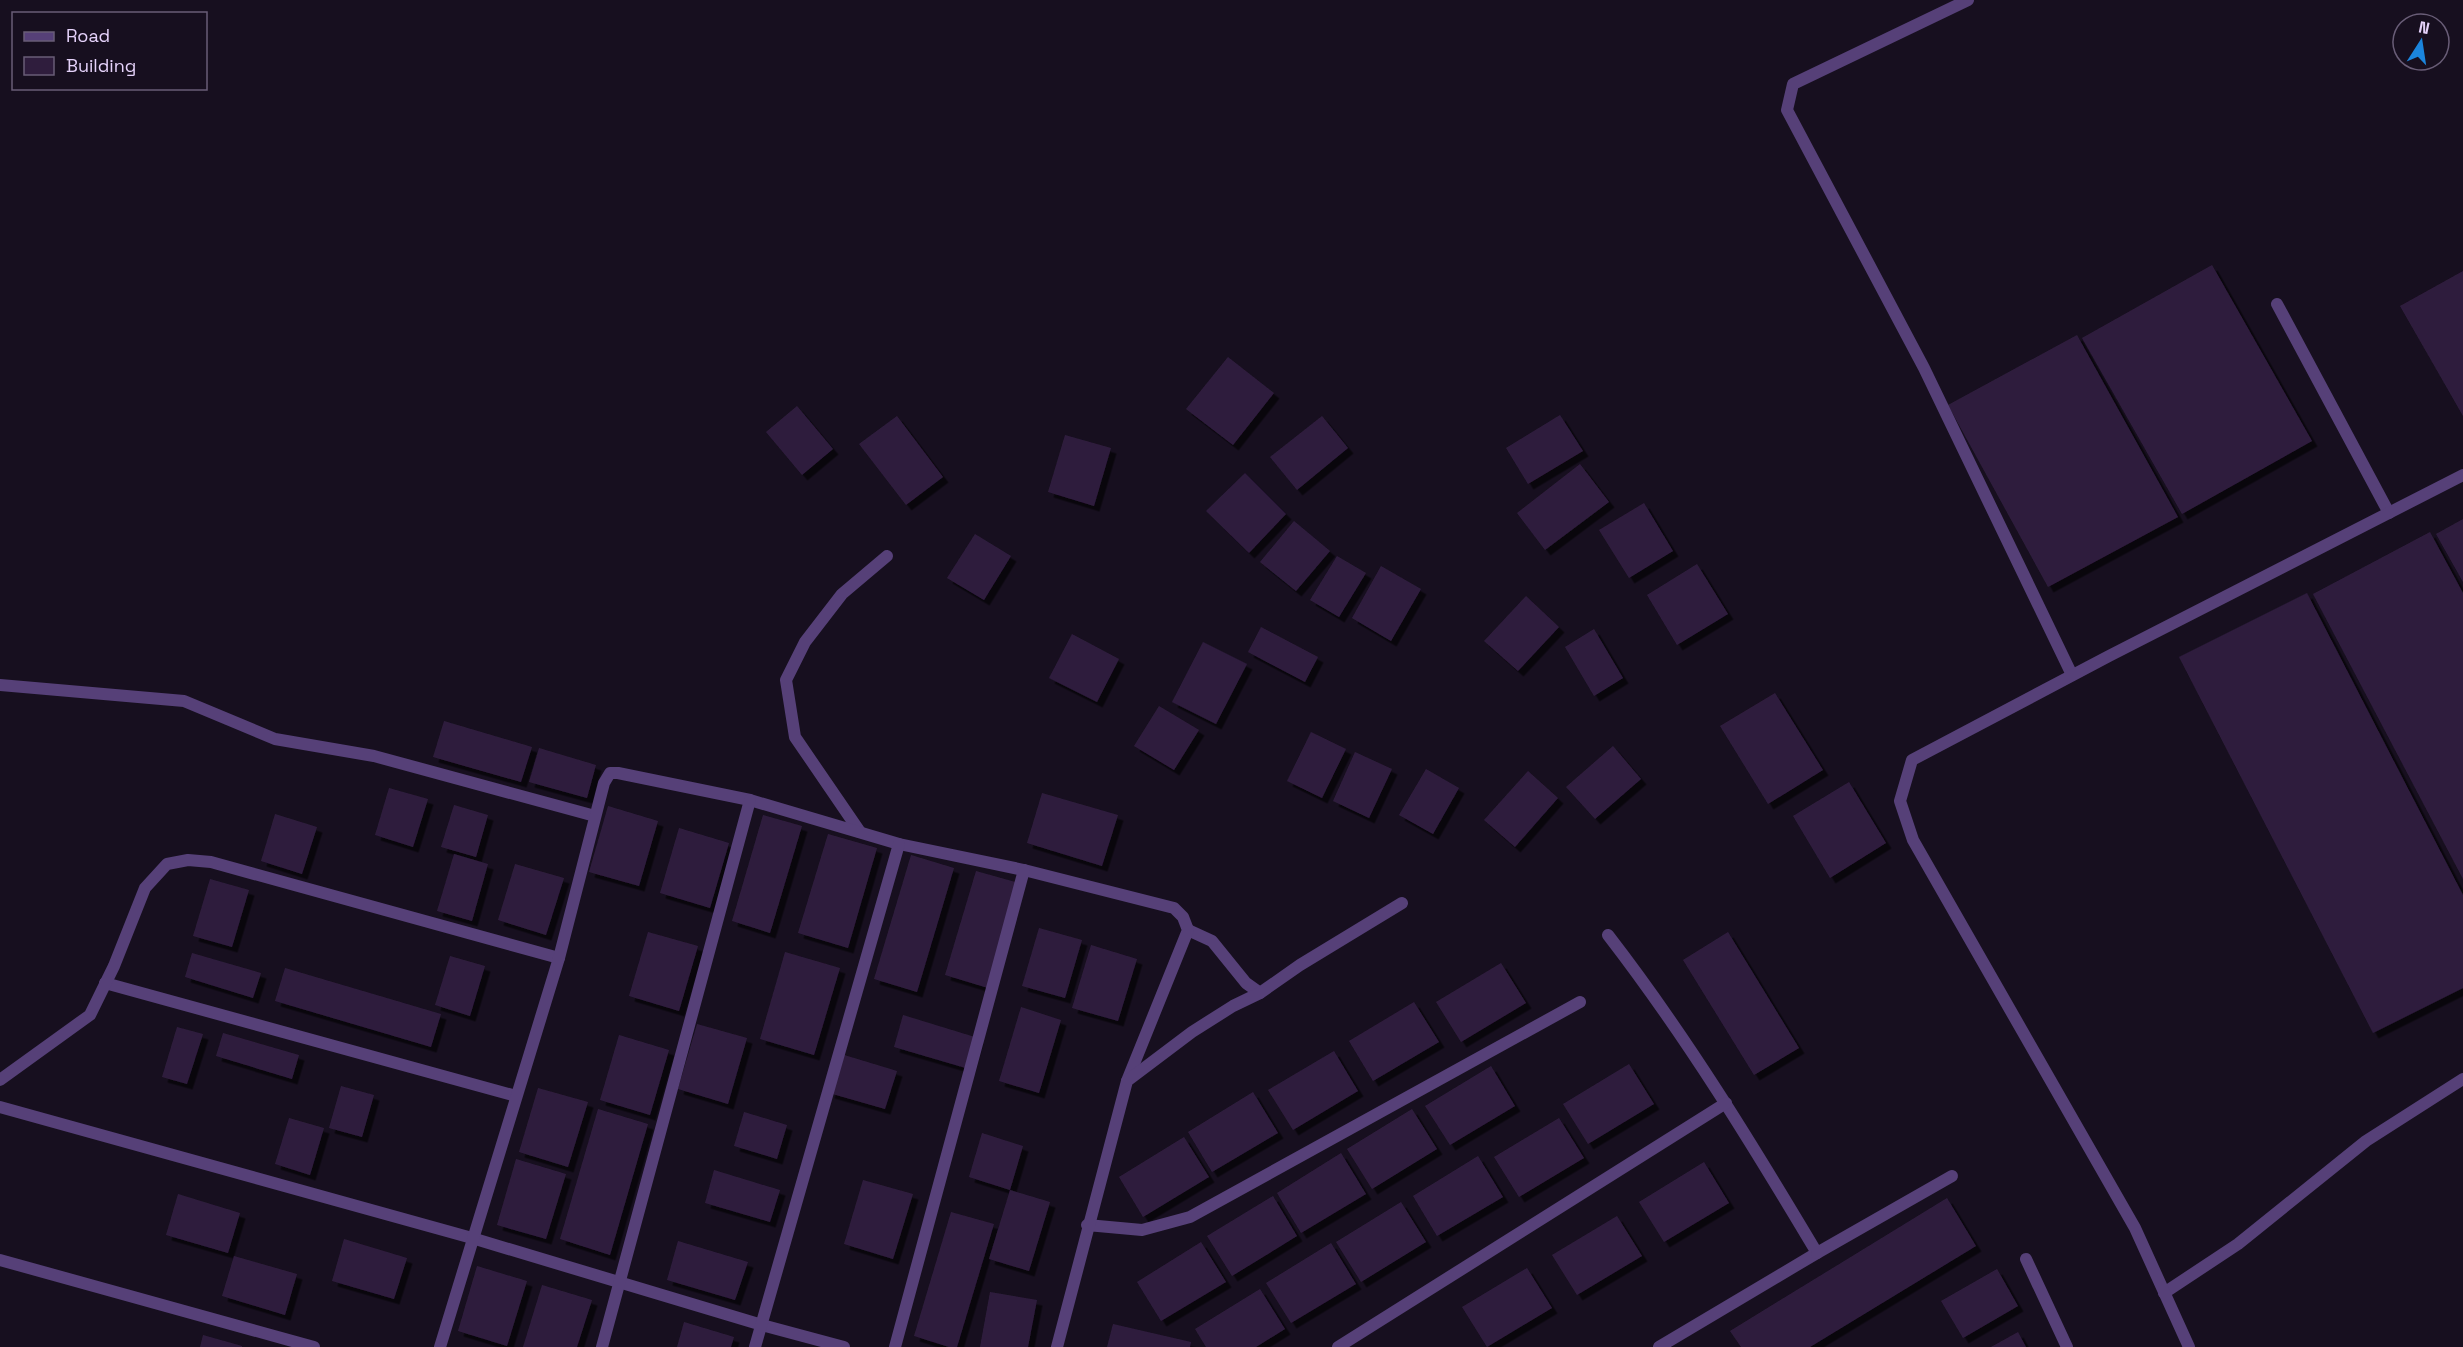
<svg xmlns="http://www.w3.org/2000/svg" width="2463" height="1347" viewBox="0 0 2463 1347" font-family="'Space Grotesk',sans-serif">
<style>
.building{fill:#2f1d3d;filter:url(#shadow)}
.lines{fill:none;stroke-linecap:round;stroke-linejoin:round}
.lane{stroke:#564078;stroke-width:12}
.street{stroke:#564078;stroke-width:12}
</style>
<defs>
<filter id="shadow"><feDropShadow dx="5.5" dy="5.5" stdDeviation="0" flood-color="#0009"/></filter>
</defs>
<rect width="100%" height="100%" fill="#170f1f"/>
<g class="building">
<polygon points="2212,265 2312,441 2182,514 2082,338"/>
<polygon points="2463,271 2463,416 2400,306"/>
<polygon points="2077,335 2178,517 2048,587 1948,405"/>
<polygon points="1228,357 1274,393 1233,445 1186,409"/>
<polygon points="797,406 833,449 802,475 766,432"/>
<polygon points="1560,415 1583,451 1528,484 1506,448"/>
<polygon points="897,416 943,477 906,505 859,444"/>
<polygon points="1322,416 1348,448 1297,490 1270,457"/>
<polygon points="1065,435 1111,448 1094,506 1048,492"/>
<polygon points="1580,464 1609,502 1545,550 1517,513"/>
<polygon points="1245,473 1286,514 1249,553 1206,511"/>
<polygon points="1644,503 1673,551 1629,578 1599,530"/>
<polygon points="2463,519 2463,582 2436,534"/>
<polygon points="1294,521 1330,551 1296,591 1260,562"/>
<polygon points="2430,532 2463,593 2463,879 2313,594"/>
<polygon points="975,534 1011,556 984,600 947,578"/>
<polygon points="1337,556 1366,573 1339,617 1310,600"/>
<polygon points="1697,564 1728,614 1677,645 1647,595"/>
<polygon points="1381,566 1421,589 1391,641 1352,618"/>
<polygon points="2307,593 2463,895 2463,988 2373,1033 2179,657"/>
<polygon points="1526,596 1559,627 1518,671 1484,641"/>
<polygon points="1261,627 1318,657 1305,682 1248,652"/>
<polygon points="1594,629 1623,678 1594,696 1565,647"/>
<polygon points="1072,634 1119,659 1097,702 1049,678"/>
<polygon points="1203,642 1247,664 1216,724 1172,702"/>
<polygon points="1775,693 1823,770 1768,804 1720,726"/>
<polygon points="1159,706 1199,730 1174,770 1134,746"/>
<polygon points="444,721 532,747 521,782 433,757"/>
<polygon points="1311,732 1346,749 1322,798 1287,781"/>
<polygon points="1613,746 1641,779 1595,819 1566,787"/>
<polygon points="539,748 596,765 587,798 529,782"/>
<polygon points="1355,752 1392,769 1369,818 1333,801"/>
<polygon points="1426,769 1459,788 1433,834 1399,815"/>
<polygon points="1528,771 1558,798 1515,847 1484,820"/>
<polygon points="1849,782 1886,843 1830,878 1793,816"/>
<polygon points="389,788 428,799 413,847 375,835"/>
<polygon points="1042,793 1118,815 1102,866 1027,843"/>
<polygon points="454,805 488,815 476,857 441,847"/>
<polygon points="608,806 658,821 639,886 589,872"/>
<polygon points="275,814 317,827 302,874 261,861"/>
<polygon points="763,815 802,826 770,933 732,921"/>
<polygon points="679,828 729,843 710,908 660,893"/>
<polygon points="828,834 877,848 848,948 798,933"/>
<polygon points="454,854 488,864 472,921 437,911"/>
<polygon points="911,855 954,868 917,992 874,979"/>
<polygon points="515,864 564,878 546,935 498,920"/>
<polygon points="976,871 1019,883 988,988 945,975"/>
<polygon points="210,879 249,890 232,947 193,936"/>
<polygon points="1039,928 1082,940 1065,998 1022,986"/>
<polygon points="648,932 698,946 679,1011 629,996"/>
<polygon points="1728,932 1799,1048 1754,1075 1683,960"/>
<polygon points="1091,945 1137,959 1118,1021 1072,1008"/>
<polygon points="785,952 840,968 814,1055 760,1039"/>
<polygon points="192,953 261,973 253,998 185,977"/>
<polygon points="450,956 485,966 470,1016 435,1005"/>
<polygon points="1501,963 1526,1003 1461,1042 1436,1002"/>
<polygon points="285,968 441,1014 431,1047 275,1001"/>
<polygon points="1414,1002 1439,1042 1373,1081 1349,1041"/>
<polygon points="1021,1007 1061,1020 1039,1093 999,1081"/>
<polygon points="903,1015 978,1038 969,1069 894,1047"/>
<polygon points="697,1024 747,1038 728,1104 678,1089"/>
<polygon points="177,1027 203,1034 187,1084 162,1077"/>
<polygon points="223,1033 299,1055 292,1079 216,1056"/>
<polygon points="619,1035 669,1050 650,1115 600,1100"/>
<polygon points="1334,1051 1358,1091 1293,1130 1268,1090"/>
<polygon points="841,1054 897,1071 885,1109 829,1093"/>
<polygon points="1629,1064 1654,1104 1588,1144 1563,1104"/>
<polygon points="1491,1066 1515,1106 1450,1145 1425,1106"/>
<polygon points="341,1086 374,1095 362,1137 329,1128"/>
<polygon points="538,1088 588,1102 568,1167 519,1152"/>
<polygon points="1253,1092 1278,1133 1212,1172 1188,1132"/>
<polygon points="598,1109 648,1124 610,1255 560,1239"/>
<polygon points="1412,1109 1437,1149 1372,1189 1347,1149"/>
<polygon points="744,1112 787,1125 777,1159 734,1146"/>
<polygon points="289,1118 324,1128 310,1175 275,1164"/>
<polygon points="1559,1118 1584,1158 1519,1197 1494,1157"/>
<polygon points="982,1133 1023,1146 1010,1190 969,1177"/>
<polygon points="1184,1137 1209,1177 1143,1217 1119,1177"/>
<polygon points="1341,1153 1366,1194 1301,1233 1277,1193"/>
<polygon points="1478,1156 1503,1197 1437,1236 1413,1196"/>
<polygon points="516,1159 566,1174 546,1239 497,1225"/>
<polygon points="1704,1162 1729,1203 1664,1242 1639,1202"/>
<polygon points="714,1170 780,1190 770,1222 705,1203"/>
<polygon points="863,1180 913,1194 893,1259 844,1244"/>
<polygon points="1010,1190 1050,1202 1029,1271 989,1259"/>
<polygon points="178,1194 240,1213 228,1253 166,1235"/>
<polygon points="1273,1196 1297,1236 1232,1276 1207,1236"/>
<polygon points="1947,1198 1976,1246 1810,1347 1741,1347 1730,1331"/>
<polygon points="1401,1202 1426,1242 1361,1282 1336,1242"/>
<polygon points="951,1212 994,1224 957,1347 949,1347 914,1336"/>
<polygon points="1617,1216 1642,1256 1577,1295 1552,1255"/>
<polygon points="344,1239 407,1258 394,1299 332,1281"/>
<polygon points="678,1241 748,1262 735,1300 667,1280"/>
<polygon points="1201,1242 1226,1282 1161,1321 1137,1282"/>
<polygon points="1331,1243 1356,1284 1291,1323 1266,1283"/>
<polygon points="234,1256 297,1274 285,1315 222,1296"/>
<polygon points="477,1266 527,1281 507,1346 458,1331"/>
<polygon points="1527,1268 1552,1308 1487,1347 1462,1307"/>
<polygon points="1997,1269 2018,1306 1963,1338 1941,1301"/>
<polygon points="542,1285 592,1300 577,1347 523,1347"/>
<polygon points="1260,1289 1285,1329 1256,1347 1206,1347 1195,1329"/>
<polygon points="990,1292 1037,1300 1028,1347 980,1347"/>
<polygon points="684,1322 734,1337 731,1347 677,1347"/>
<polygon points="1113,1324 1191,1342 1190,1347 1107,1347"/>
<polygon points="2018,1332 2026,1347 1991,1347"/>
<polygon points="203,1335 242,1346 242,1347 200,1347"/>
</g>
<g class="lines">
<g class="lane">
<polyline points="1968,0 1793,84 1787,110 1924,368 2072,675"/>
<polyline points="2277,304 2389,513"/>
<polyline points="2164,1293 2238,1244 2366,1141 2463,1079"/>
<polyline points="2189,1347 2135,1228 1913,840 1900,801 1912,760 2109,656 2463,475"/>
</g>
<g class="street">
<polyline points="0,685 184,701 275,739 374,756 595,816"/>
<polyline points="860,832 795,737 786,680 805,642 842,594 887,556"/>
<polyline points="1188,930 1212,941 1246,983 1260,993"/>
<path d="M 1608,935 C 1686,1036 1752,1144 1817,1253 L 1659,1347"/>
<polyline points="105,983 516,1096"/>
<polyline points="0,1080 90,1015 114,966 145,888 167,864 188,860 211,862 559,958"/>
<polyline points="0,1107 472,1238 762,1325 844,1347"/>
<polyline points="1087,1225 1142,1230 1190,1217 1580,1002"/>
<polyline points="1817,1253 1952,1176"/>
<polyline points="2026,1259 2067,1347"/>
<polyline points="0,1260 314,1347"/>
<polyline points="440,1347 559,958 604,783 610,773 618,773 750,800 899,844 1024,870 1174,908 1183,917 1188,930 1127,1081"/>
<polyline points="602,1347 750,800"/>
<polyline points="755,1347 899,844"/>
<polyline points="895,1347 1024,870"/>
<polyline points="1057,1347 1127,1081 1192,1032 1233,1006 1260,993 1300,965 1402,903"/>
<polyline points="1338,1347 1726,1103"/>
</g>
</g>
<rect x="12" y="12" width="195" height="78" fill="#170f1f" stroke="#695d77" stroke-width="1.5"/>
<rect x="24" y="32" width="30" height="9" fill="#564078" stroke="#695d77" stroke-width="1.5"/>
<text x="66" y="42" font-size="18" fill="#e5d2fa">Road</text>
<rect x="24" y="57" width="30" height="18" fill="#2f1d3d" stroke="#695d77" stroke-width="1.5"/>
<text x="66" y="72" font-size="18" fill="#e5d2fa">Building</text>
<g transform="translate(2421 42) rotate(12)"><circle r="28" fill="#170f1f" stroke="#695d77" stroke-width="1.5"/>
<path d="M0-4.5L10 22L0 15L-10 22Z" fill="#1b85dd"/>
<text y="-9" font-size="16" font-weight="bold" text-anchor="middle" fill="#e5d2fa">N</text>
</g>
</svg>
